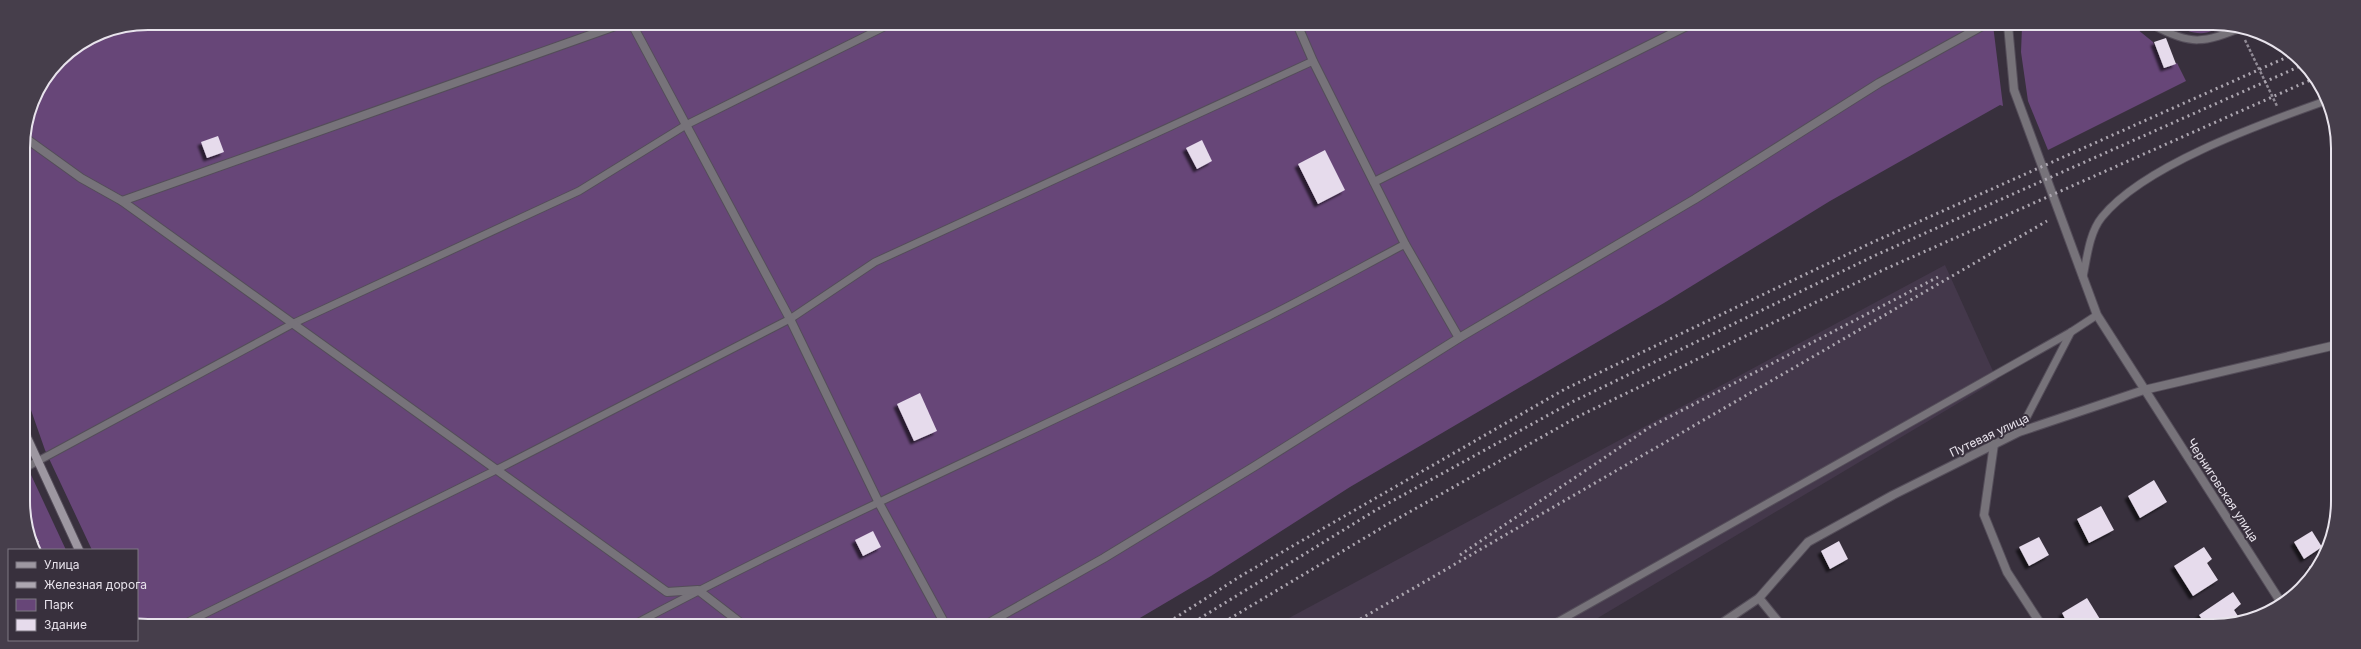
<svg xmlns="http://www.w3.org/2000/svg" width="2361" height="649" viewBox="0 0 2361 649" font-family="Inter,sans-serif">
<style>
.built{fill:#44384b}
.green{fill:#674678}
.building{fill:#e6dbec;filter:url(#shadow)}
.lines{fill:none;stroke-linecap:round;stroke-linejoin:round}
.lane-casing{stroke:#544d59;stroke-width:9}
.street-casing{stroke:#544d59;stroke-width:10}
.secondary-casing{stroke:#544d59;stroke-width:10}
.path{stroke:#908a95;stroke-width:2.5;stroke-dasharray:3 2;stroke-linecap:butt}
.lane{stroke:#77737a;stroke-width:7}
.street{stroke:#77737a;stroke-width:8}
.secondary{stroke:#9d97a1;stroke-width:8}
.rail{stroke:#aca6b0;stroke-width:3;stroke-dasharray:2 4;stroke-linecap:butt}
.labels{text-anchor:middle;dominant-baseline:central;stroke-width:4;stroke-linejoin:round;paint-order:stroke}
.street-label{font-size:12px;fill:#e8e3ec;stroke:#38303d}
.rim{fill:none;stroke:#e8e3ec;stroke-width:2}
</style>
<defs>
<filter id="shadow"><feDropShadow dx="-3.5" dy="3.5" stdDeviation="1" flood-color="#0009"/></filter>
</defs>
<rect width="100%" height="100%" fill="#38303d"/>
<polygon class="built" points="1945,265 1997,380 1586,625 1276,625"/>
<g class="green">
<polygon points="148,23 1993,25 2003,106 2000,105 1830,201 1664,303 1350,487 1211,576 1128,625 137,624 137,550 92,550 45,450 25,393 23,140 33,100 60,59 100,32"/>
<polygon points="2025,25 2132,25 2153,42 2164,68 2177,63 2186,81 2048,150 2028,101 2021,52 2022,27"/>
<path d="M 2174,25 L 2212,25 L 2213,30 C 2201,37 2186,31 2174,25 Z"/>
<polygon points="25,462 66,550 35,550 25,526"/>
</g>
<g class="building">
<polygon points="2166,38 2176,64 2164,68 2154,42"/>
<polygon points="218,136 224,152 207,158 201,142"/>
<polygon points="1202,140 1212,161 1197,169 1186,148"/>
<polygon points="1325,150 1345,190 1318,204 1298,164"/>
<polygon points="920,393 937,431 914,441 897,404"/>
<polygon points="2154,480 2167,502 2140,518 2128,496"/>
<polygon points="2101,506 2114,530 2089,543 2077,519"/>
<polygon points="25,517 39,542 33,546 25,526"/>
<polygon points="873,531 881,547 863,556 855,540"/>
<polygon points="2312,531 2322,547 2304,559 2294,542"/>
<polygon points="2039,537 2049,555 2029,566 2019,547"/>
<polygon points="1839,541 1848,559 1830,569 1821,551"/>
<polygon points="2204,547 2212,559 2207,563 2218,580 2193,596 2174,566"/>
<polygon points="2323,559 2321,564 2313,574 2309,567"/>
<polygon points="2233,592 2241,604 2234,610 2240,619 2234,623 2221,626 2207,626 2199,615"/>
<polygon points="2087,598 2103,624 2069,626 2062,613"/>
</g>
<g class="lines">
<g class="lane-casing">
<g id="lane">
<path d="M 2153,25 C 2191,46 2204,43 2243,27"/>
<path d="M 2083,277 C 2087,258 2089,233 2102,217 C 2145,164 2264,123 2328,100"/>
<polyline points="2019,432 2071,332"/>
<polyline points="25,468 294,323 579,191 686,125 890,24"/>
<polyline points="184,624 496,470 790,319 875,262 1313,61"/>
<path d="M 635,624 C 840,515 1055,423 1263,319 C 1311,295 1358,269 1405,244"/>
<polyline points="1552,625 2071,332 2097,315"/>
</g>
</g>
<g class="street-casing">
<g id="street">
<polyline points="632,24 790,319 879,503 945,624"/>
<polyline points="1297,24 1313,61 1405,244 1459,338"/>
<polyline points="2008,25 2014,90 2097,315 2282,604"/>
<polyline points="97,35 105,31"/>
<polyline points="24,137 81,178 122,201 667,592 698,590 742,624"/>
<polyline points="1374,182 1689,25"/>
<polyline points="122,201 621,24"/>
<polyline points="1994,444 1984,515 2007,572 2042,626"/>
<polyline points="1759,598 1781,625"/>
<polyline points="987,624 1104,558 1255,466 1459,338 1695,199 1879,83 1984,25"/>
<polyline points="1719,625 1759,598 1808,542 1893,495 2019,432 2144,390 2336,345"/>
</g>
</g>
<g class="secondary-casing">
<polyline id="secondary" points="25,433 79,550"/>
</g>
<g class="path">
<polyline points="2253,36 2258,33"/>
<polyline points="2245,40 2277,106"/>
</g>
<use href="#lane" class="lane"/>
<use href="#street" class="street"/>
<use href="#secondary" class="secondary"/>
<g class="rail">
<polyline points="1460,555 1650,427 1938,277"/>
<polyline points="1164,625 1244,574 1565,389 1871,243 2294,54"/>
<polyline points="1189,625 1376,510 1572,402 1876,255 2305,64"/>
<polyline points="1219,625 1383,527 1579,416 1883,270 2315,78"/>
<polyline points="1350,625 2047,221"/>
</g>
</g>
<g class="labels">
<g class="street-label">
<text transform="translate(1989 435) rotate(-25)">Путевая улица</text>
<text transform="translate(2223 490) rotate(57)">Черниговская улица</text>
</g>
</g>
<path d="M0 0H2361V649H0ZM148 30H2213A118 118 0 0 1 2331 148V501A118 118 0 0 1 2213 619H148A118 118 0 0 1 30 501V148A118 118 0 0 1 148 30Z" fill="#463e4b" fill-rule="evenodd"/>
<path class="rim" d="M148 30H2213A118 118 0 0 1 2331 148V501A118 118 0 0 1 2213 619H148A118 118 0 0 1 30 501V148A118 118 0 0 1 148 30Z"/>
<rect x="8" y="549" width="130" height="92" fill="#38303d" stroke="#7e7883"/>
<rect x="16" y="562" width="20" height="6" fill="#9d97a1" stroke="#7e7883"/>
<text x="44" y="569" font-size="12" fill="#e8e3ec">Улица</text>
<rect x="16" y="582" width="20" height="6" fill="#aca6b0" stroke="#7e7883"/>
<text x="44" y="589" font-size="12" fill="#e8e3ec">Железная дорога</text>
<rect x="16" y="599" width="20" height="12" fill="#674678" stroke="#7e7883"/>
<text x="44" y="609" font-size="12" fill="#e8e3ec">Парк</text>
<rect x="16" y="619" width="20" height="12" fill="#e6dbec" stroke="#7e7883"/>
<text x="44" y="629" font-size="12" fill="#e8e3ec">Здание</text>
</svg>
